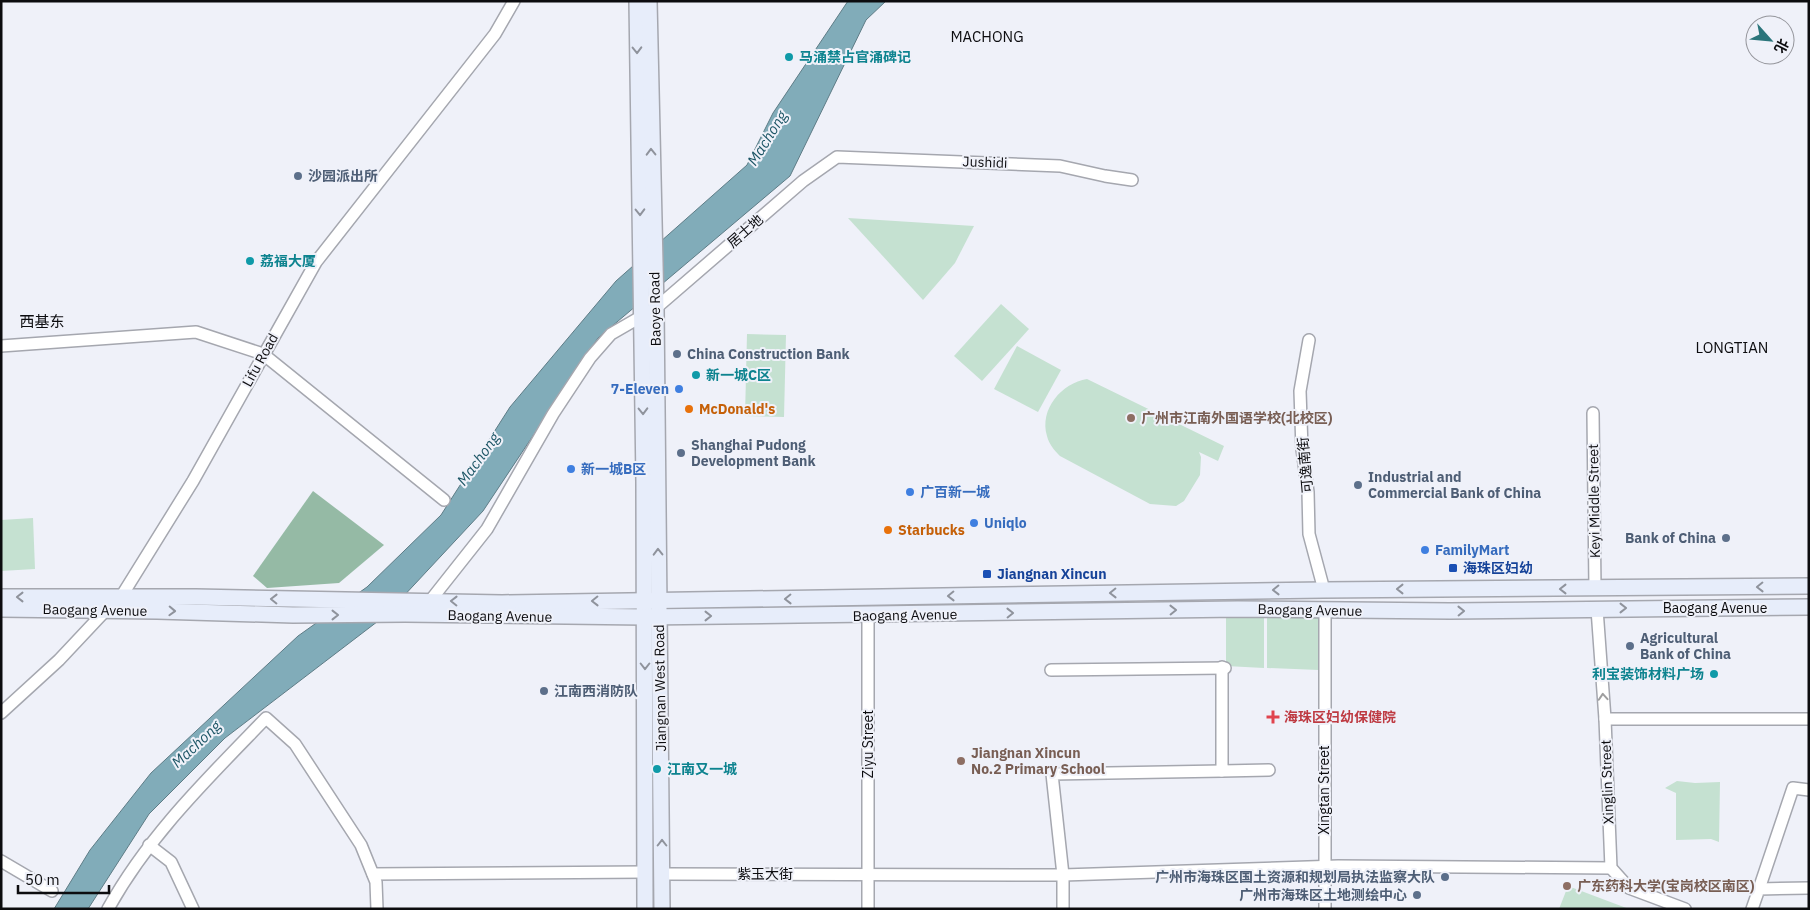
<svg xmlns="http://www.w3.org/2000/svg" width="1810" height="910" viewBox="0 0 1810 910" font-family="'IBM Plex Sans','Noto Sans SC',sans-serif">
<style>
.green{fill:#c5e1d1}
.forest{fill:#95baa5}
.water{fill:#81acb9;stroke:#5e7c86}
.lines{fill:none;stroke-linecap:round;stroke-linejoin:round}
.pedestrian-tunnel{stroke:#cdcfd6;stroke-width:8;stroke-dasharray:8 4;stroke-linecap:butt}
.minor-casing{stroke:#a5a7af;stroke-width:14}
.secondary-casing{stroke:#a5a7af;stroke-width:18}
.minor{stroke:#fff;stroke-width:11}
.secondary{stroke:#e7edfa;stroke-width:15}
.oneway{stroke:#8f939c}
.oneway2{stroke:#9e9e9f}
.culture-dot{fill:#0f9aa8;stroke:#eff1f9;stroke-width:2}
.service-dot{fill:#5c6f8a;stroke:#eff1f9;stroke-width:2}
.shop-dot{fill:#3f7fe0;stroke:#eff1f9;stroke-width:2}
.food-dot{fill:#e8710a;stroke:#eff1f9;stroke-width:2}
.education-dot{fill:#8d6e63;stroke:#eff1f9;stroke-width:2}
.transit-dot{fill:#1a4fb4;stroke:#eff1f9;stroke-width:2}
.health-dot{fill:#e0444e;stroke:#eff1f9;stroke-width:2}
.labels{text-anchor:middle;dominant-baseline:central;stroke-width:4;stroke-linejoin:round;paint-order:stroke}
.culture-label{font-size:14px;font-weight:bold;fill:#0d838f;stroke:#eff1f9;text-anchor:start}
.street-label{font-size:14px;fill:#0c0c0f;stroke:#eff1f9}
.service-label{font-size:14px;font-weight:bold;fill:#4e5e75;stroke:#eff1f9;text-anchor:start}
.shop-label{font-size:14px;font-weight:bold;fill:#366cbe;stroke:#eff1f9;text-anchor:start}
.food-label{font-size:14px;font-weight:bold;fill:#c56008;stroke:#eff1f9;text-anchor:start}
.education-label{font-size:14px;font-weight:bold;fill:#785e54;stroke:#eff1f9;text-anchor:start}
.transit-label{font-size:14px;font-weight:bold;fill:#164399;stroke:#eff1f9;text-anchor:start}
.health-label{font-size:14px;font-weight:bold;fill:#be3a42;stroke:#eff1f9;text-anchor:start}
.neighbourhood-label{font-size:15px;fill:#0c0c0f;stroke:#eff1f9}
.water-label{font-size:15px;font-style:italic;fill:#1d5666;stroke:#eff1f9}
</style>
<rect width="100%" height="100%" fill="#eff1f9"/>
<g class="green">
<polygon points="848,218 974,226 955,263 923,300"/>
<polygon points="1001,304 1029,329 982,381 954,356"/>
<polygon points="747,334 786,335 784,417 745,416"/>
<polygon points="1017,346 1061,370 1038,412 994,389"/>
<path d="M 1087,379 L 1224,446 L 1218,461 L 1199,452 L 1201,457 L 1200,475 L 1184,501 L 1176,506 L 1150,504 L 1060,456 C 1054,450 1049,444 1047,436 C 1039,409 1062,383 1087,379 Z"/>
<polygon points="33,518 35,569 1,571 1,520"/>
<polygon points="1226,614 1264,615 1264,668 1226,666"/>
<polygon points="1267,615 1319,616 1319,670 1267,668"/>
<polygon points="1677,781 1695,783 1720,782 1719,842 1711,839 1676,840 1676,793 1665,788"/>
<polygon points="1568,886 1629,909 1559,909"/>
</g>
<polygon class="forest" points="313,491 384,545 339,583 267,588 253,576"/>
<polygon class="water" points="848,1 886,1 866,20 790,176 598,338 483,511 386,615 225,738 149,814 88,909 54,909 90,850 151,773 298,636 367,587 441,515 510,407 616,281 747,165 773,113"/>
<g class="lines">
<polyline class="pedestrian-tunnel" points="652,720 654,909"/>
<g class="minor-casing">
<g id="minor">
<polyline points="1309,340 1300,391 1302,449 1308,492 1309,534 1324,590"/>
<polyline points="1,346 196,332 263,354 444,500"/>
<polyline points="1593,413 1595,589"/>
<polyline points="430,601 487,529 553,414 590,358 611,334 656,308 803,181 837,157 1060,166 1105,176 1132,180"/>
<polyline points="1597,609 1605,719 1611,868 1629,888 1685,909"/>
<polyline points="1325,611 1325,909"/>
<polyline points="868,615 868,909"/>
<polyline points="1222,667 1222,771 1269,770"/>
<polyline points="1051,670 1225,668"/>
<polyline points="1,713 59,660 106,610 121,597 193,481 316,262 495,34 514,1"/>
<polyline points="1605,719 1809,719"/>
<polyline points="149,845 171,862 193,909"/>
<polyline points="1,861 52,891"/>
<polyline points="373,874 645,872"/>
<polyline points="662,874 1063,875 1338,866 1611,868"/>
<polyline points="1759,889 1793,788 1809,790"/>
<path d="M 108,909 C 149,835 208,778 266,718 L 295,744 L 361,845 L 376,882 L 377,909"/>
<polyline points="1063,909 1063,875 1052,774 1222,771"/>
<polyline points="1752,909 1759,889 1809,888"/>
</g>
</g>
<g class="secondary-casing">
<g id="secondary">
<polyline points="637,1 644,482 645,909"/>
<polyline points="649,1 656,308 662,909"/>
<polyline points="1,597 196,597 502,603 1324,590 1809,586"/>
<polyline points="1,609 157,611 293,615 405,614 644,617 1238,609 1450,611 1809,607"/>
</g>
</g>
<use href="#minor" class="minor"/>
<use href="#secondary" class="secondary"/>
</g>
<defs><path id="oneway-chevron" d="M-2-3.5L2.5 0L-2 3.5" fill="none" stroke-width="1.6" stroke-linecap="round" stroke-linejoin="round" transform="scale(1.25)"/></defs>
<g class="oneway">
<use href="#oneway-chevron" transform="translate(637 50) rotate(89)"/>
<use href="#oneway-chevron" transform="translate(651 152) rotate(-91)"/>
<use href="#oneway-chevron" transform="translate(640 212) rotate(89)"/>
<use href="#oneway-chevron" transform="translate(643 411) rotate(89)"/>
<use href="#oneway-chevron" transform="translate(658 552) rotate(-91)"/>
<use href="#oneway-chevron" transform="translate(1760 587) rotate(179)"/>
<use href="#oneway-chevron" transform="translate(1400 589) rotate(180)"/>
<use href="#oneway-chevron" transform="translate(1563 589) rotate(180)"/>
<use href="#oneway-chevron" transform="translate(1276 590) rotate(179)"/>
<use href="#oneway-chevron" transform="translate(1113 593) rotate(179)"/>
<use href="#oneway-chevron" transform="translate(951 596) rotate(179)"/>
<use href="#oneway-chevron" transform="translate(20 597) rotate(180)"/>
<use href="#oneway-chevron" transform="translate(274 599) rotate(-179)"/>
<use href="#oneway-chevron" transform="translate(788 599) rotate(179)"/>
<use href="#oneway-chevron" transform="translate(454 601) rotate(-179)"/>
<use href="#oneway-chevron" transform="translate(595 601) rotate(179)"/>
<use href="#oneway-chevron" transform="translate(1623 608)"/>
<use href="#oneway-chevron" transform="translate(1173 610) rotate(-1)"/>
<use href="#oneway-chevron" transform="translate(172 611) rotate(2)"/>
<use href="#oneway-chevron" transform="translate(1461 611) rotate(-1)"/>
<use href="#oneway-chevron" transform="translate(1010 613) rotate(-1)"/>
<use href="#oneway-chevron" transform="translate(335 615)"/>
<use href="#oneway-chevron" transform="translate(708 616)"/>
<use href="#oneway-chevron" transform="translate(645 666) rotate(90)"/>
<use href="#oneway-chevron" transform="translate(662 843) rotate(-90)"/>
</g>
<use class="oneway2" href="#oneway-chevron" transform="translate(1603 697) rotate(-94)"/>
<g class="culture-dot">
<circle cx="789" cy="57" r="5"/>
<circle cx="250" cy="261" r="5"/>
<circle cx="696" cy="375" r="5"/>
<circle cx="1714" cy="674" r="5"/>
<circle cx="657" cy="769" r="5"/>
</g>
<g class="service-dot">
<circle cx="298" cy="176" r="5"/>
<circle cx="677" cy="354" r="5"/>
<circle cx="681" cy="453" r="5"/>
<circle cx="1358" cy="485" r="5"/>
<circle cx="1726" cy="538" r="5"/>
<circle cx="1630" cy="646" r="5"/>
<circle cx="544" cy="691" r="5"/>
<circle cx="1445" cy="877" r="5"/>
<circle cx="1417" cy="895" r="5"/>
</g>
<g class="shop-dot">
<circle cx="679" cy="389" r="5"/>
<circle cx="571" cy="469" r="5"/>
<circle cx="910" cy="492" r="5"/>
<circle cx="974" cy="523" r="5"/>
<circle cx="1425" cy="550" r="5"/>
</g>
<g class="food-dot">
<circle cx="689" cy="409" r="5"/>
<circle cx="888" cy="530" r="5"/>
</g>
<g class="education-dot">
<circle cx="1131" cy="418" r="5"/>
<circle cx="961" cy="761" r="5"/>
<circle cx="1567" cy="886" r="5"/>
</g>
<g class="transit-dot">
<rect x="1448" y="563" width="10" height="10" rx="2.5"/>
<rect x="982" y="569" width="10" height="10" rx="2.5"/>
</g>
<path class="health-dot" d="M1270.5 709.5h5v5h5v5h-5v5h-5v-5h-5v-5h5z"/>
<g class="labels">
<g class="culture-label">
<text x="799" y="57">马涌禁占官涌碑记</text>
<text x="260" y="261">荔福大厦</text>
<text x="706" y="375">新一城C区</text>
<text x="1704" y="674" text-anchor="end">利宝装饰材料广场</text>
<text x="667" y="769">江南又一城</text>
</g>
<g class="street-label">
<text transform="translate(985 162) rotate(2)">Jushidi</text>
<text transform="translate(745 231) rotate(-41)">居士地</text>
<text transform="translate(655 309) rotate(-91)">Baoye Road</text>
<text transform="translate(260 360) rotate(-61)">Lifu Road</text>
<text transform="translate(1305 465) rotate(-95)">可逸南街</text>
<text transform="translate(1594 501) rotate(-91)">Keyi Middle Street</text>
<text x="1715" y="608">Baogang Avenue</text>
<text transform="translate(95 610) rotate(1)">Baogang Avenue</text>
<text transform="translate(1310 610) rotate(1)">Baogang Avenue</text>
<text transform="translate(905 615) rotate(-1)">Baogang Avenue</text>
<text transform="translate(500 616) rotate(1)">Baogang Avenue</text>
<text transform="translate(660 688) rotate(-91)">Jiangnan West Road</text>
<text transform="translate(868 744) rotate(-90)">Ziyu Street</text>
<text transform="translate(1607 782) rotate(-92)">Xinglin Street</text>
<text transform="translate(1324 790) rotate(-90)">Xingtan Street</text>
<text x="765" y="874">紫玉大街</text>
</g>
<g class="service-label">
<text x="308" y="176">沙园派出所</text>
<text x="687" y="354">China Construction Bank</text>
<text x="691" y="445">Shanghai Pudong<tspan x="691" dy="16">Development Bank</tspan></text>
<text x="1368" y="477">Industrial and<tspan x="1368" dy="16">Commercial Bank of China</tspan></text>
<text x="1716" y="538" text-anchor="end">Bank of China</text>
<text x="1640" y="638">Agricultural<tspan x="1640" dy="16">Bank of China</tspan></text>
<text x="554" y="691">江南西消防队</text>
<text x="1435" y="877" text-anchor="end">广州市海珠区国土资源和规划局执法监察大队</text>
<text x="1407" y="895" text-anchor="end">广州市海珠区土地测绘中心</text>
</g>
<g class="shop-label">
<text x="669" y="389" text-anchor="end">7-Eleven</text>
<text x="581" y="469">新一城B区</text>
<text x="920" y="492">广百新一城</text>
<text x="984" y="523">Uniqlo</text>
<text x="1435" y="550">FamilyMart</text>
</g>
<g class="food-label">
<text x="699" y="409">McDonald's</text>
<text x="898" y="530">Starbucks</text>
</g>
<g class="education-label">
<text x="1141" y="418">广州市江南外国语学校(北校区)</text>
<text x="971" y="753">Jiangnan Xincun<tspan x="971" dy="16">No.2 Primary School</tspan></text>
<text x="1577" y="886">广东药科大学(宝岗校区南区)</text>
</g>
<g class="transit-label">
<text x="1463" y="568">海珠区妇幼</text>
<text x="997" y="574">Jiangnan Xincun</text>
</g>
<g class="health-label">
<text x="1284" y="717">海珠区妇幼保健院</text>
</g>
<g class="neighbourhood-label">
<text x="987" y="36">MACHONG</text>
<text x="42" y="321">西基东</text>
<text x="1732" y="347">LONGTIAN</text>
</g>
<g class="water-label">
<text transform="translate(767 138) rotate(-58)">Machong</text>
<text transform="translate(478 459) rotate(-54)">Machong</text>
<text transform="translate(196 744) rotate(-43)">Machong</text>
</g>
</g>
<rect width="1810" height="910" fill="none" stroke="#0c0c0f" stroke-width="5"/>
<g transform="translate(1770 40) rotate(117)"><circle r="24" fill="#eff1f9" stroke="#94959b"/>
<path d="M0-4L9 19L0 12L-9 19Z" fill="#2b757b"/>
<text y="-8" font-size="14" font-weight="bold" text-anchor="middle" fill="#0c0c0f">北</text>
</g>
<path d="M18 885v8h91v-8" fill="none" stroke="#0c0c0f" stroke-width="2.5"/>
<text x="25" y="885" font-size="15" fill="#0c0c0f" stroke="#eff1f9" stroke-width="4" paint-order="stroke">50 m</text>
</svg>
